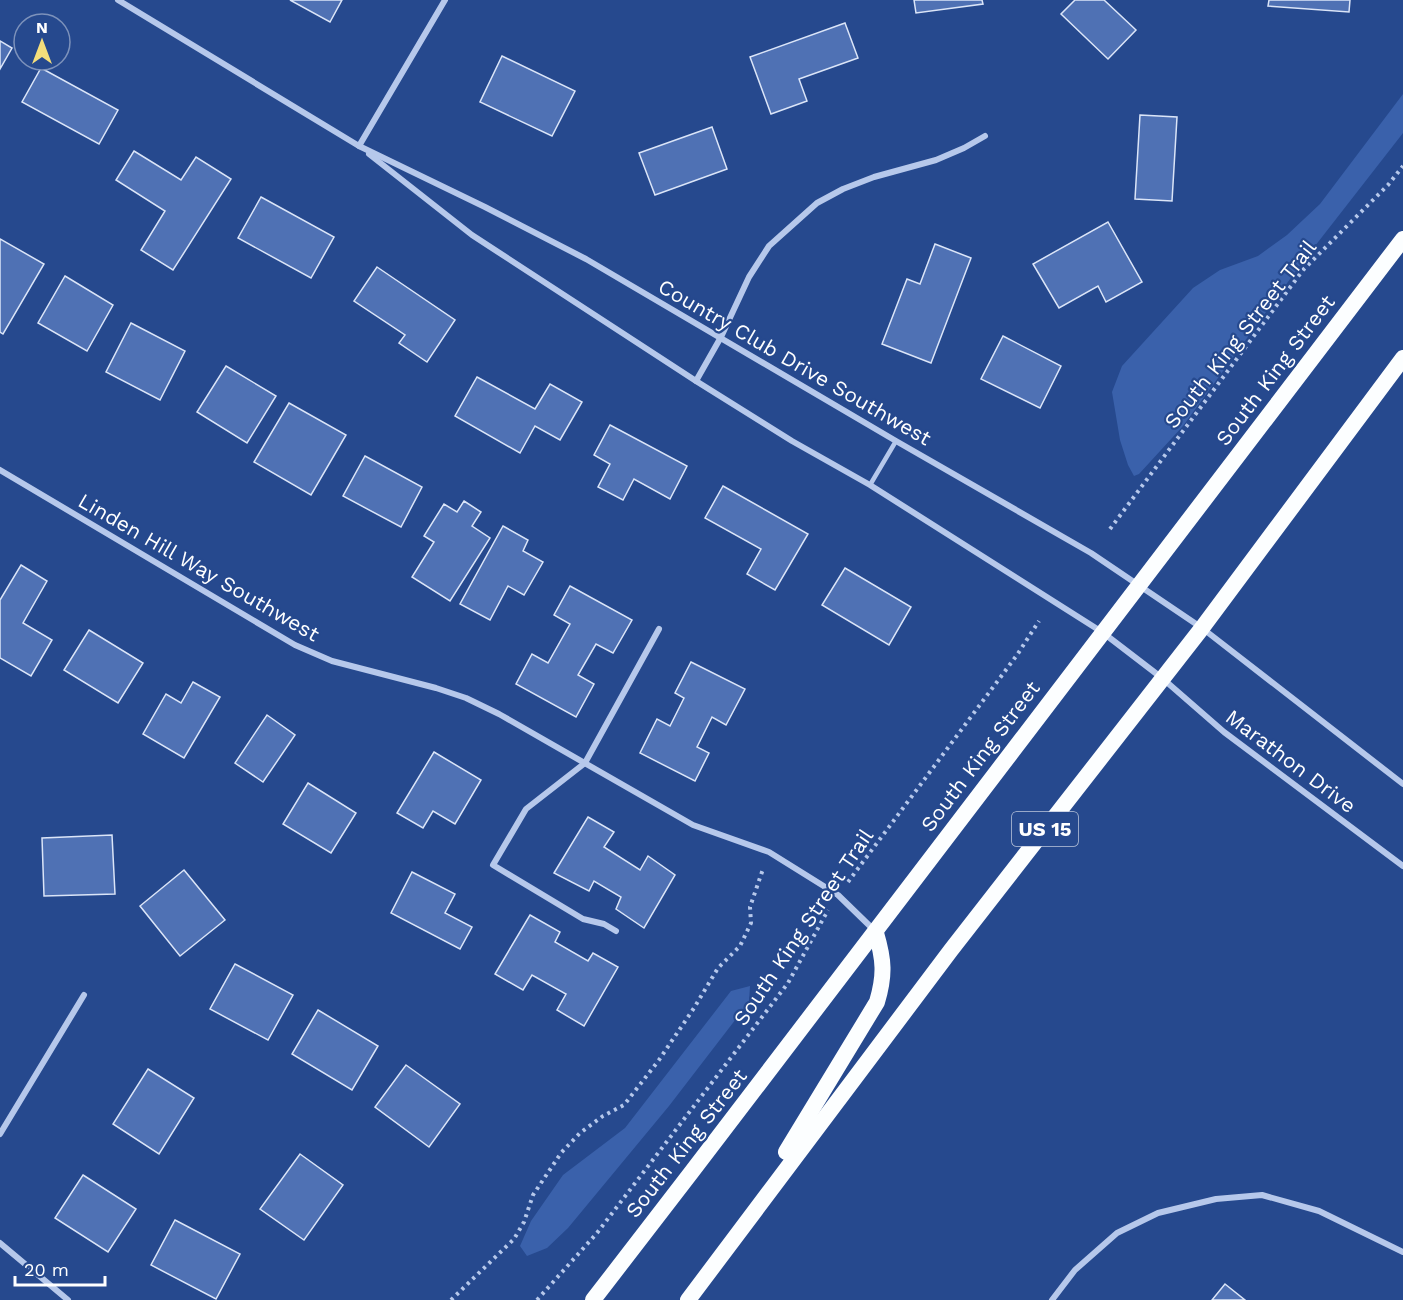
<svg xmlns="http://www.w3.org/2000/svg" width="1403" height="1300" viewBox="0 0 1403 1300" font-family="'Work Sans',sans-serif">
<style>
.green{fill:#3a61ab}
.building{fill:#4f71b4;stroke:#dbe5f8;stroke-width:1.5}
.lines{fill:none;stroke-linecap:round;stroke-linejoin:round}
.path{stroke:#b6c8eb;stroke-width:4;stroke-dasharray:3 4.5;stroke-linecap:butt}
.service{stroke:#b6c8eb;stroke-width:4.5}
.minor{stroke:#b6c8eb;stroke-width:6}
.trunk{stroke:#fcfeff;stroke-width:16}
.labels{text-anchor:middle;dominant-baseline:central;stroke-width:4.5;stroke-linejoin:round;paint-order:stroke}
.shield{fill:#26498e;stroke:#bec8dd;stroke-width:1.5}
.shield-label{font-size:20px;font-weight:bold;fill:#fff}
.street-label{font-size:21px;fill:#fff;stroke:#26498e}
</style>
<rect width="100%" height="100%" fill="#26498e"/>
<g class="green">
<polygon points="1403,94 1403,133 1301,264 1183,426 1139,474 1134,476 1128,465 1120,440 1112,392 1122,366 1193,288 1220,270 1258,256 1287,235 1320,204"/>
<polygon points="750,986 749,1002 669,1106 568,1228 547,1248 527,1256 520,1246 531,1221 563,1175 625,1128 731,991"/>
</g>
<g class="building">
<polygon points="290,0 342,0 330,22"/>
<polygon points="914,0 982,0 983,4 916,13"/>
<polygon points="1075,0 1104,0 1136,30 1108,59 1061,14"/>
<polygon points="1269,0 1350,0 1349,12 1268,6"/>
<polygon points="845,23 858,58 799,79 807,101 771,114 750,57"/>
<polygon points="0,41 12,48 0,69"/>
<polygon points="502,56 575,91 552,136 480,102"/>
<polygon points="41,68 118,110 99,144 22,102"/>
<polygon points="1140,115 1177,117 1172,201 1135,199"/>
<polygon points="712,127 727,169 655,195 639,153"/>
<polygon points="134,151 181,180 196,157 231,179 173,270 141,250 165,211 116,180"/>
<polygon points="261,197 334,237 311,278 238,238"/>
<polygon points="1108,222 1142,282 1106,302 1098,286 1059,308 1033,264"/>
<polygon points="0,239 44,264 3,334 0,332"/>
<polygon points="935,244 971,258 931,363 882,344 907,279 920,284"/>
<polygon points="377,267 455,320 427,362 399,343 405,335 354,301"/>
<polygon points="65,276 113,305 87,351 38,323"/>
<polygon points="131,323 185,351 160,400 106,372"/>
<polygon points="1003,336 1061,366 1040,408 981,379"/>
<polygon points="226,366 276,396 247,443 197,412"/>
<polygon points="477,377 535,409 550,384 582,402 560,440 535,426 520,453 455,416"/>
<polygon points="289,403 346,435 311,495 254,462"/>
<polygon points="610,425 687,466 670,499 634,479 623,500 598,487 610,464 594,455"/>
<polygon points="365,456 422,487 401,527 343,496"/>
<polygon points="723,486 808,534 775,590 747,574 761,549 705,518"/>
<polygon points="464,501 481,512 472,526 490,538 450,601 412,577 434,542 424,536 444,504 457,512"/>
<polygon points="503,526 528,540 523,551 543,562 524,595 508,586 490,620 460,604"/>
<polygon points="21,565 47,581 23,623 52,640 31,676 0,658 0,600"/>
<polygon points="845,568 911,607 889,645 822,605"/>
<polygon points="570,586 632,620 613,653 596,644 578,675 594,684 576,717 516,684 532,654 548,663 570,624 554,615"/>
<polygon points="89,630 143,663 118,703 64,670"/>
<polygon points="691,662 745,689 726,725 712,717 697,747 709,753 695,781 640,753 657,719 670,726 684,698 675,693"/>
<polygon points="193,682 220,697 184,758 143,734 166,694 181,703"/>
<polygon points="267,715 295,735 263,782 235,763"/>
<polygon points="434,752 481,780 455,824 433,811 423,828 397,813"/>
<polygon points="308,783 356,813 331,853 283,824"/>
<polygon points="588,817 614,832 604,847 640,870 648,856 675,875 644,928 616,909 621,897 594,881 589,891 554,873"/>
<polygon points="112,835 115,894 44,896 42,838"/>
<polygon points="184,870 225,920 180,956 140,906"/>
<polygon points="412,872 455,894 445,913 472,927 460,949 391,913"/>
<polygon points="530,915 560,932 555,942 588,961 593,953 618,967 584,1026 557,1010 566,994 532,975 523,990 495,974"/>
<polygon points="235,964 293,995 268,1040 210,1009"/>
<polygon points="318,1010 378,1046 352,1090 292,1054"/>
<polygon points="406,1065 460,1104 429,1147 375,1107"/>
<polygon points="148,1069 194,1098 159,1154 113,1124"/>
<polygon points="300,1154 343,1185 304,1240 260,1209"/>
<polygon points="83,1175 136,1209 108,1252 55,1218"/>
<polygon points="175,1220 240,1254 216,1299 151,1265"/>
<polygon points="1225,1284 1245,1300 1212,1300"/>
</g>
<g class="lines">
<g class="path">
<polyline points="1110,529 1303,270 1388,185 1403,166"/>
<polyline points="848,882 1017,655 1039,621"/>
<polyline points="451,1300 514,1239 524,1222 533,1195 561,1153 580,1133 603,1116 624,1105 659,1060 694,1008 718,968 740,946 751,923 750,907 763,869"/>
<polyline points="537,1300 597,1233 788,983 828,910"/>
</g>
<polyline class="service" points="870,485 896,441"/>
<g class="minor">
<polyline points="118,0 359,146 485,207 586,259 896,441 1091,553 1202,628 1403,784"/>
<polyline points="359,146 445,0"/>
<polyline points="369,154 472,235 696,381 792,441 870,485 1102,632 1162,678 1224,732 1403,866"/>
<polyline points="696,381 721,337 749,277 769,246 817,203 843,189 874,177 936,160 964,148 985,136"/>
<polyline points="0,470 295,645 332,661 436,688 466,698 499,714 693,825 769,852 838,895 874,930"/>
<polyline points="616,931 604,924 583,919 493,865 526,809 585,763 659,629"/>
<polyline points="0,1134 84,995"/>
<polyline points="0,1243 68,1300"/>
<polyline points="1052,1300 1075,1270 1117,1233 1158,1213 1216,1199 1262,1195 1319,1211 1403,1252"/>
</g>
<g class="trunk">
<path d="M 786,1152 L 877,1002 C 885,975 884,960 876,933"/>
<path d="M 593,1300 C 865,948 1133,593 1403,239"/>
<polyline points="688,1300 951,950 1202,628 1403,358"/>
</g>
</g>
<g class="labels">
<rect class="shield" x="1012" y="812" width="66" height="34" rx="4.5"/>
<g class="shield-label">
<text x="1045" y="829">US 15</text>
</g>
<g class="street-label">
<text transform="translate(1240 334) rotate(-52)">South King Street Trail</text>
<text transform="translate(795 362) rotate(30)">Country Club Drive Southwest</text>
<text transform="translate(1275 370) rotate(-53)">South King Street</text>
<text transform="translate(199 567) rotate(30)">Linden Hill Way Southwest</text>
<text transform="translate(980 756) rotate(-53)">South King Street</text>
<text transform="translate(1291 761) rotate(37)">Marathon Drive</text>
<text transform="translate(803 927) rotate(-56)">South King Street Trail</text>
<text transform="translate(686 1143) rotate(-52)">South King Street</text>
</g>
</g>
<g transform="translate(42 42)"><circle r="28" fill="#26498e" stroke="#7d92bb" stroke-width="1.5"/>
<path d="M0-4.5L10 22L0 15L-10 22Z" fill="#f4de7b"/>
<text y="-9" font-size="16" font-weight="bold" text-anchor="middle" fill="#ffffff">N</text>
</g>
<path d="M15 1276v9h90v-9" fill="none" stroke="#ffffff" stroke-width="3"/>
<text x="24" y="1276" font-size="18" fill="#ffffff" stroke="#26498e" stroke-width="4.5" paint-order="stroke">20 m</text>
</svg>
